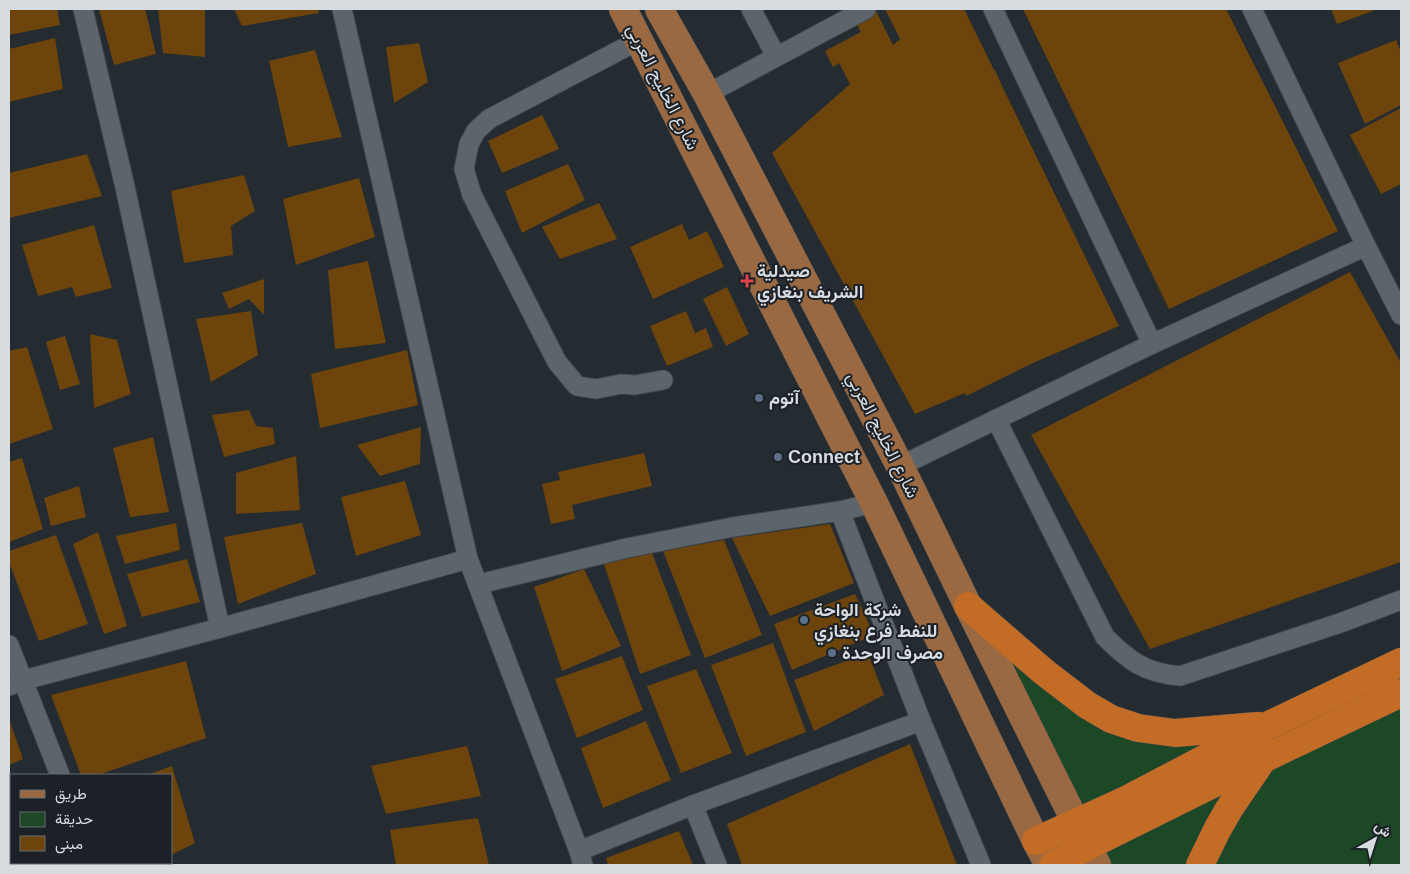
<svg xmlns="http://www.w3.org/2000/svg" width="1410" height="874" viewBox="0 0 1410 874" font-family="Helvetica,Vazirmatn,sans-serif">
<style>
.green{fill:#1c4825}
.building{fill:#6c440c}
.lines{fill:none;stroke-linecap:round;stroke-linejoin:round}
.street-casing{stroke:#42484d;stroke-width:21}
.primary-casing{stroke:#42484d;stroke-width:29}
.highway-casing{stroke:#42484d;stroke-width:29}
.street{stroke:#5d656c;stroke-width:19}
.primary{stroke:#9a6942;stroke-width:28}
.highway{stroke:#c26c26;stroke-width:28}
.health-dot{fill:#e0444e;stroke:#1b2127;stroke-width:2}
.service-dot{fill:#5c6f8a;stroke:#1b2127;stroke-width:2}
.labels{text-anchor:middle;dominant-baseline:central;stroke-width:4;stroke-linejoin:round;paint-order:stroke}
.street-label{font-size:18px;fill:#d7dce0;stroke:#1b2127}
.poi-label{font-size:18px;font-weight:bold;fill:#d7dce0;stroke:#1b2127;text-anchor:start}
</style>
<rect width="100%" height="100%" fill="#242b31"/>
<g class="green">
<polygon points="975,616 1108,721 1255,729 1078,819"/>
<polygon points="1401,700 1401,865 1206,865 1266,765"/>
<polygon points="1259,762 1198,865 1100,865 1091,847"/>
</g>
<g class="building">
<polygon points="9,9 57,9 60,25 9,35"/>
<polygon points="99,9 145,9 156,54 114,65"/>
<polygon points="158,9 205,9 205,57 163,53"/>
<polygon points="234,9 318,9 319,13 242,26"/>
<polygon points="875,9 893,45 900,39 885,9 964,9 994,70 995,70 1002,86 1119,326 1033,363 966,396 965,393 915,414 772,153 850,84 839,63 833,67 825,51 861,32 853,17"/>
<polygon points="1023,9 1226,9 1338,231 1169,309"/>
<polygon points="1331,9 1372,9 1373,11 1337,24"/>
<polygon points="55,38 63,89 9,102 9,49"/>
<polygon points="1396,40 1401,52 1401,105 1365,124 1338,63"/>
<polygon points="419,43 428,82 394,103 386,47"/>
<polygon points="315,50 342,137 288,147 269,61"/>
<polygon points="1401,108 1401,184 1381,194 1350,135"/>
<polygon points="542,115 559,149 502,173 488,141"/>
<polygon points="87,154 102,196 9,218 9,173"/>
<polygon points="568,164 585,200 522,233 505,191"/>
<polygon points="244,175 255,211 231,226 233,255 184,263 171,191"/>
<polygon points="359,178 375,237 296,265 283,199"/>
<polygon points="599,203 617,239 560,259 542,227"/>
<polygon points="682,224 689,240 707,231 724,267 653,299 630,247"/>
<polygon points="94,225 112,288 76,297 72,287 38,296 22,245"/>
<polygon points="368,261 386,343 335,349 328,270"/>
<polygon points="1350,272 1401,363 1401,562 1150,649 1031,435"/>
<polygon points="264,279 264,315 249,299 229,309 222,293"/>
<polygon points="727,287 749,334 726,346 703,299"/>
<polygon points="251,311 258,355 211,382 196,319"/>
<polygon points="686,311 695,333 706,328 713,347 667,366 650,326"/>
<polygon points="90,334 117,340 131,394 94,408"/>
<polygon points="65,336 80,384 60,390 46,342"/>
<polygon points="27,347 53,429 9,444 9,351"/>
<polygon points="407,350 418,405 320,428 311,374"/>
<polygon points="249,410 256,426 273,428 275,444 224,457 212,415"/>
<polygon points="421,427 420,464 380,476 357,445"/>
<polygon points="153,437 169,512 130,517 113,448"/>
<polygon points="644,453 652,486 572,505 575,519 551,524 542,484 560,480 558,472"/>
<polygon points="296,456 300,510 236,514 236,473"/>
<polygon points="22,458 43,529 9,542 9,462"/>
<polygon points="405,481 421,535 356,556 341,497"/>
<polygon points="79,486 86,517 51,526 44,498"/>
<polygon points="176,523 180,550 125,564 116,536"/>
<polygon points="302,523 316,574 238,604 224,537"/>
<polygon points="830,524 854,583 770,616 732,538"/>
<polygon points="98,532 127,626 104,634 73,544"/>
<polygon points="56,535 88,624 39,641 9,562 9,551"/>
<polygon points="724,540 762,635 705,658 663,551"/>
<polygon points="652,553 691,655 640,674 604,564"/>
<polygon points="187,559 200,602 142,617 127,574"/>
<polygon points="584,569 621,646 562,671 534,587"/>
<polygon points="855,594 874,635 792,670 774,624"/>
<polygon points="773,643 806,732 746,756 711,665"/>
<polygon points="868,653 884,695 814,731 794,680"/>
<polygon points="622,656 643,710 577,738 555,679"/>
<polygon points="186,661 206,738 98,775 81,775 51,695"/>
<polygon points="696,669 732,753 681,773 647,686"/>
<polygon points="9,719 23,759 9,765"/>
<polygon points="646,721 671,780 603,808 581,748"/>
<polygon points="910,744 957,865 742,865 727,824"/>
<polygon points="467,746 481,796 386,814 371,766"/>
<polygon points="172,766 195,843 171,855 171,775 147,775"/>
<polygon points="478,818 489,865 396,865 390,830"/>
<polygon points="679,831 693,865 608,865 606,858"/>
<polygon points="12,863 73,863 74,865 9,865 9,864"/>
</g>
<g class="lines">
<g class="street-casing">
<g id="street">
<polyline points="83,9 125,187 220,628"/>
<polyline points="342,9 468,559 579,851 583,865"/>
<polyline points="751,9 776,56"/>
<polyline points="993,9 1152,344 1366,246"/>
<polyline points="1252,9 1366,246 1401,315"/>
<polyline points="639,40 489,119 476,131 469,144 464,169 472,195 557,362 577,386 596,389 621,384 635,385 663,380"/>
<polyline points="707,94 866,9"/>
<path d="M 996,419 L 1105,637 C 1129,661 1145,673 1180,676 L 1343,622 L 1401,600"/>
<polyline points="900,466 1152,344"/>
<polyline points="840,511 921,721 981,865"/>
<polyline points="479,584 627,548 733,527 840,511 874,503"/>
<polyline points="9,645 60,775"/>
<polyline points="9,686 24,680 220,628 468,559"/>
<polyline points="693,805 717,865"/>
<polyline points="579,851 693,805 921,721"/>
<polyline points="95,863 96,865"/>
</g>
</g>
<g class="primary-casing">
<g id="primary">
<polyline points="623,9 874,503 1036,841 1049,865"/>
<polyline points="659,9 707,94 900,466 968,606 1097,865"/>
</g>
</g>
<g class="highway-casing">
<g id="highway">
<polyline points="968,606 1044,672 1087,705 1111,719 1138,728 1175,733 1258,726"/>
<polyline points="1036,841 1126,800 1267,726 1401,662"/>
<polyline points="1053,865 1088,846 1263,759 1401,693"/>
<polyline points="1200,865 1217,830 1229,809 1263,759"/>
</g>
</g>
<use href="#street" class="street"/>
<use href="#primary" class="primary"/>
<use href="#highway" class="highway"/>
</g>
<path class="health-dot" d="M744.5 273.5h5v5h5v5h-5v5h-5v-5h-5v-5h5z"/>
<g class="service-dot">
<circle cx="759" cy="398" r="5"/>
<circle cx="778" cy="457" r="5"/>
<circle cx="804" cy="620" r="5"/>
<circle cx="832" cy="653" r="5"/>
</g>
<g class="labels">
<g class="street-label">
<text transform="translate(663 87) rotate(63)">شارع الخليج العربي</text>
<text transform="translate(883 435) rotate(63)">شارع الخليج العربي</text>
</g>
<g class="poi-label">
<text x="757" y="271">صيدلية<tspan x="757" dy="21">الشريف بنغازي</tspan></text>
<text x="769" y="398">آتوم</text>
<text x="788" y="457">Connect</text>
<text x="814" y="610">شركة الواحة<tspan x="814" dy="21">للنفط فرع بنغازي</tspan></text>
<text x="842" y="653">مصرف الوحدة</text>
</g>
</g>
<rect width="1410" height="874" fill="none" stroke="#d7dce0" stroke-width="20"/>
<rect x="10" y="774" width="162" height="90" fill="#1b2127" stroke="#666c71"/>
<rect x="20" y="790" width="25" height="8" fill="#9a6942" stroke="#666c71"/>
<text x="55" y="799" font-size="15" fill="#d7dce0">طريق</text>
<rect x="20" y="812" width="25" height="15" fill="#1c4825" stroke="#666c71"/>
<text x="55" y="824" font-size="15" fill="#d7dce0">حديقة</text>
<rect x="20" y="836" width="25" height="15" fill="#6c440c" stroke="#666c71"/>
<text x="55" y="849" font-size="15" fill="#d7dce0">مبنى</text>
<g transform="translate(1375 839) rotate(39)" stroke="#1b2127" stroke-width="4" paint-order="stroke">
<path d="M0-4L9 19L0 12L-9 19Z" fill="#d7dce0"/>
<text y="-8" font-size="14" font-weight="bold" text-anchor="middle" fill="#d7dce0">ش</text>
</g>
</svg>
